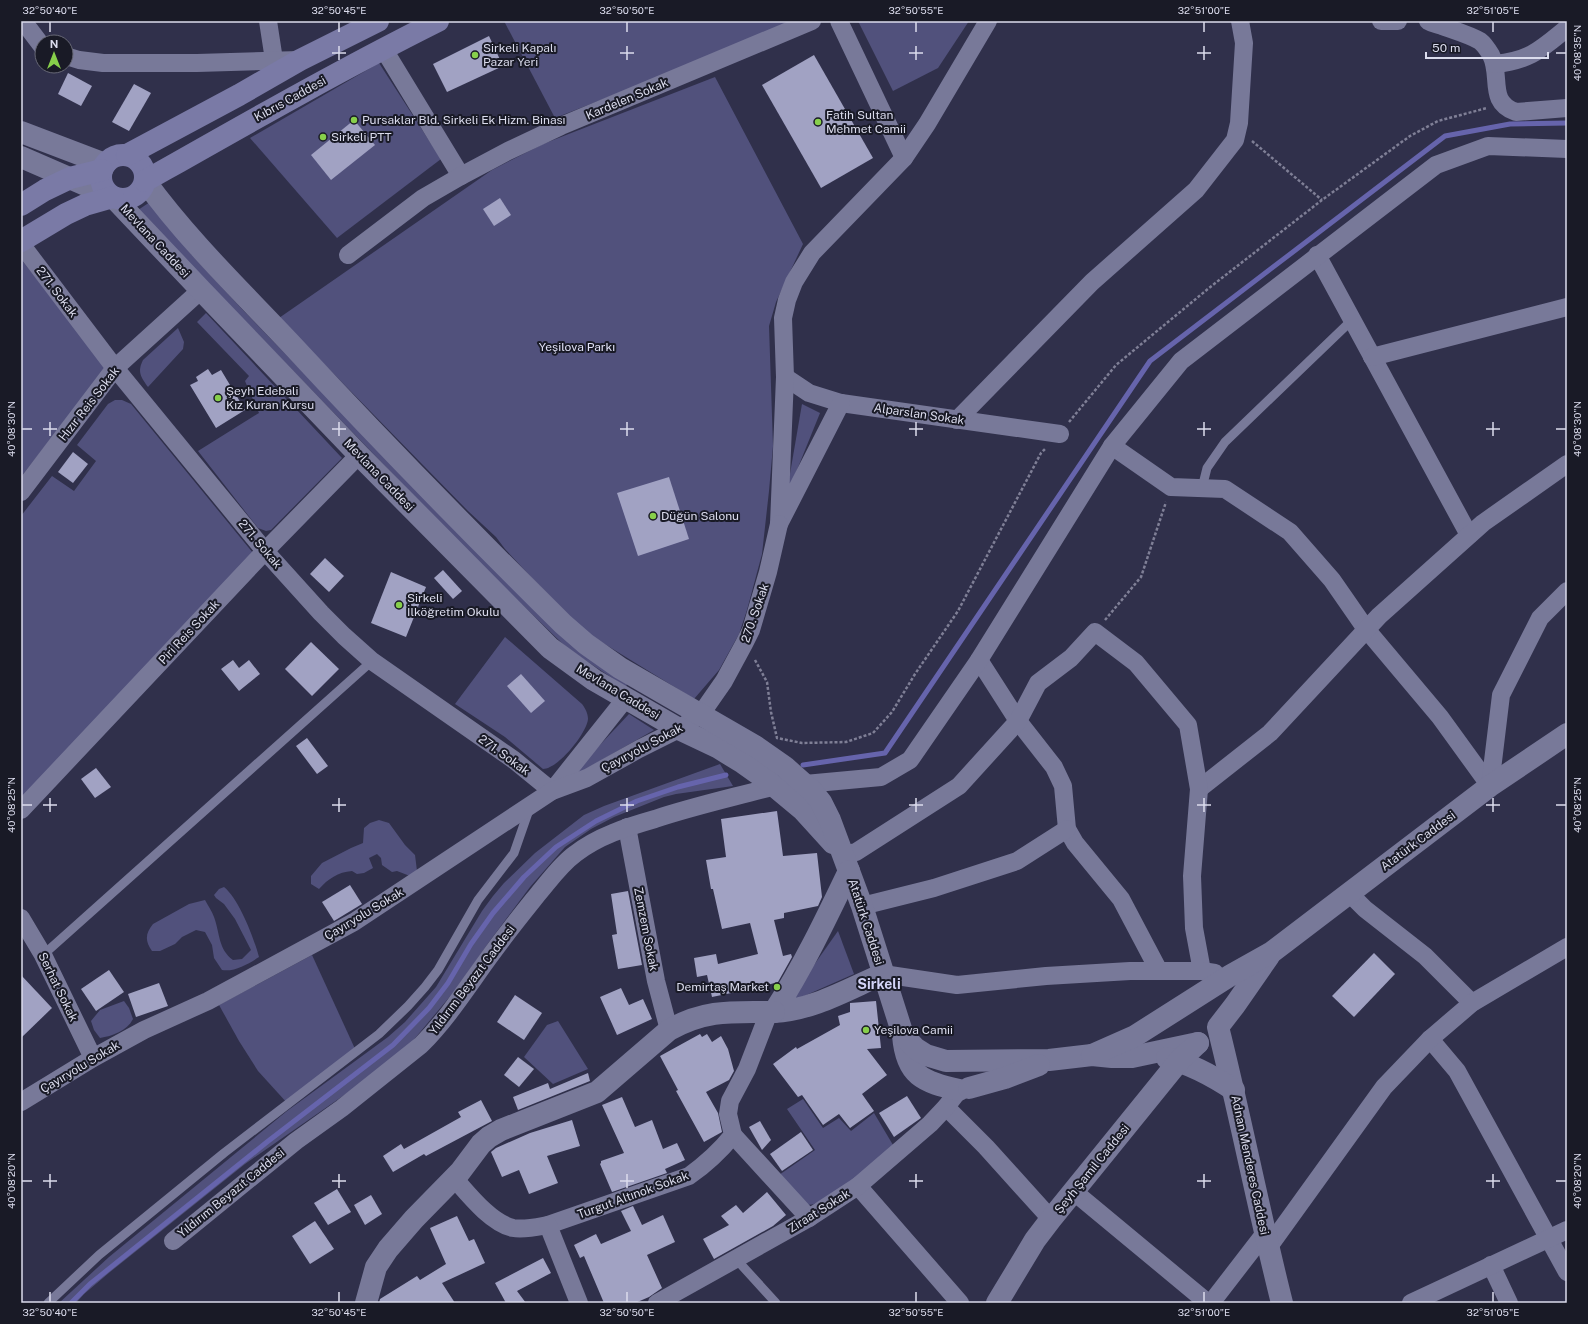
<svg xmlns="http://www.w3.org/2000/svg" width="1588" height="1324" viewBox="0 0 1588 1324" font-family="'Public Sans',sans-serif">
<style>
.green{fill:#51517c}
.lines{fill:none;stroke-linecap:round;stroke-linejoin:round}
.stream{stroke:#6664ac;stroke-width:5}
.building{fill:#a1a2c3}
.path{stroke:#7f7f96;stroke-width:2.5;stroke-dasharray:3 2;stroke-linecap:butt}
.service{stroke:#787999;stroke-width:9}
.minor{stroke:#787999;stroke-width:18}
.tertiary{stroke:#787999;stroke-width:22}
.secondary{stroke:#7a7aa6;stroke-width:22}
.ticks{fill:none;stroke:#dbdced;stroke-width:1.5}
.poi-dot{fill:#87cf4b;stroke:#191a26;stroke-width:1.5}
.labels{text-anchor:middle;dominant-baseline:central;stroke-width:4;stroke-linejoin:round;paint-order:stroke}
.poi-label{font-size:12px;fill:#dbdced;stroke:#191a26;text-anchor:start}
.street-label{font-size:12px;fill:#dbdced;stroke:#191a26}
.park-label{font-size:12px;fill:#e1e2f7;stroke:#191a26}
.quarter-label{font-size:14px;font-weight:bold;fill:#d3d4f7;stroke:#191a26}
.neatline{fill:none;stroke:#dbdced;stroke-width:1.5}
.ticks-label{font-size:10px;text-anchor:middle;fill:#dbdced}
</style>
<rect width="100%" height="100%" fill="#30304b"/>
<g class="green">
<polygon points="504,21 794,21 700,61 555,118"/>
<polygon points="858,21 969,21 938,68 893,91"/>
<polygon points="379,63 441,159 337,238 250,138"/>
<polygon points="715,77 803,244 776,302 769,326 773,446 769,491 762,554 747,610 739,634 719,670 694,699 590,635 574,621 532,578 505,549 496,537 468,511 279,318 492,170 543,144"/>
<polygon points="150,202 189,252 241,308 413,486 627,684 626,687 568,649 473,557 138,210"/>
<polygon points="21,259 106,368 21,477"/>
<polygon points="206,313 342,458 271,530 266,531 258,528 198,451 259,413 245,381 249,376 197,322"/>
<path d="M 178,328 L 184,342 L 183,349 L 148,387 C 141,377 137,372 143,360 Z"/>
<polygon points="115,400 122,400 131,404 253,553 21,801 21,516 52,476 74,491 96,461 77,445 108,404"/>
<polygon points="802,404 820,413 786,497"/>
<path d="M 505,637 L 582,704 C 585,708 588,713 588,719 C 587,733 558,769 543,769 L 505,737 L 455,704 Z"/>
<polygon points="629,714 654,730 567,780"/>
<polygon points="720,764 733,786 676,794 664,797 614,817 591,829 565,847 530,887 489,942 457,988 411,1043 363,1082 245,1164 110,1272 84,1294 76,1303 59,1303 109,1257 287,1111 388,1037 405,1022 436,987 482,911 493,896 504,883 535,853 584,815 604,806"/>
<path d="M 379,820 L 389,823 L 405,845 L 415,855 L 417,871 L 410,876 L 397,871 L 392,872 L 382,865 L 381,858 L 377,854 L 369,858 L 373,868 L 364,873 L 357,874 L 352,871 C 338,872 328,879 319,889 L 311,884 L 311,876 L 322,863 L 351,848 L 363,843 L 364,828 L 370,823 Z"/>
<path d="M 224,887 C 239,899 254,938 259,957 C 248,964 235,972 222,970 L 214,958 L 212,945 L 205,932 L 196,930 L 182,937 L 175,944 L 160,951 L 152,951 C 145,941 145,934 153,924 L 189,904 L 205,900 C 208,906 212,911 214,917 C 220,933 218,949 233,960 L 242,959 L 251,950 L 235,919 L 224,904 L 216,898 L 214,895 L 219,889 Z"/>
<polygon points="838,931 854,974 795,1000 792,996"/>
<polygon points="312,955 356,1051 288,1104 258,1071 239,1041 219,1005"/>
<path d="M 124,1001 L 129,1008 L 133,1019 C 127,1031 112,1036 100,1038 L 94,1030 L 91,1021 L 100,1010 Z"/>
<polygon points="558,1021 588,1069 553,1084 524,1057 547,1025"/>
<path d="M 803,1099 L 823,1128 L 839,1118 L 851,1131 L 874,1113 L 893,1145 C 874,1162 833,1205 807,1205 L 779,1175 L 815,1150 L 787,1109 Z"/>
</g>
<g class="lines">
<g class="stream">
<polyline points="803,765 885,753 1150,361 1445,136 1510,124 1567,123"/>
<polyline points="71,1303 90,1284 267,1142 393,1045 429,1008 448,983 471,944 493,913 524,877 556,847 596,821 637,801 678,787 726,775"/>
</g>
</g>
<g class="building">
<polygon points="489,36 503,66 447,92 433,64"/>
<polygon points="814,55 873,158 821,188 762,85"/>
<polygon points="68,73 92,86 81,106 58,94"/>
<polygon points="134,84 151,93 129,131 112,122"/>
<polygon points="354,120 375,145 331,180 311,155"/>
<polygon points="500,198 511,215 494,226 483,209"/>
<polygon points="208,369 212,375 221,370 245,410 216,428 190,385 198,381 196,377"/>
<polygon points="73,452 88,464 73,483 58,472"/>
<polygon points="669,477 689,539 638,556 617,493"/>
<polygon points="325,558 344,576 329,592 310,574"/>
<polygon points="443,570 462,591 453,599 434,578"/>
<polygon points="391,572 426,587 406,637 371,623"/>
<polygon points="311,642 339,669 312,696 285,669"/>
<polygon points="233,660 239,668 249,660 260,674 239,691 221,669"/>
<polygon points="521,674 545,701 531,713 507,686"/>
<polygon points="307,738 328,766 317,774 296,746"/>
<polygon points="96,768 111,787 95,798 81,779"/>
<polygon points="777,811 783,856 817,853 822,897 818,906 784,913 784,918 774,920 783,956 791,954 792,957 778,982 742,992 741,991 712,997 707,975 697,977 694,958 716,954 718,964 758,954 750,923 722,929 713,889 711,889 706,860 726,857 721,819"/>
<polygon points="350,885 362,904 334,921 322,902"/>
<polygon points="628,891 642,965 618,969 612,935 617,934 611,894"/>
<polygon points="1374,953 1395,974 1354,1017 1332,996"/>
<polygon points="109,970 124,992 96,1011 81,989"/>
<polygon points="21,975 52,1008 21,1038"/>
<polygon points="159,983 168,1006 136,1017 128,994"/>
<polygon points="621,988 629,1005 643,999 652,1019 617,1035 600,997"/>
<polygon points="515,995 542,1013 524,1040 497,1022"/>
<polygon points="876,1001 881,1048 867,1049 887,1075 862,1094 874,1111 850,1128 839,1114 823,1125 802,1095 798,1097 773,1064 796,1047 797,1049 840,1025 838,1016 850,1012 850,1003"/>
<polygon points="700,1034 702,1037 707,1034 712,1042 721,1036 728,1049 734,1071 729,1080 706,1092 718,1113 722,1132 704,1142 676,1091 678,1090 660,1056"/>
<polygon points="518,1057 534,1069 519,1087 504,1075"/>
<polygon points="588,1073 590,1081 518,1110 513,1097 548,1083 550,1089"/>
<polygon points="907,1096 921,1118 894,1137 879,1113"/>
<polygon points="622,1097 635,1127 652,1120 663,1149 677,1143 685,1160 665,1169 667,1173 612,1192 600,1164 601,1163 601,1161 624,1153 602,1105"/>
<polygon points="481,1100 492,1121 426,1156 424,1154 393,1172 383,1156 401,1144 404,1149 461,1117 458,1112"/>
<polygon points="572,1120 580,1146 547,1156 558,1183 529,1194 519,1170 502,1177 491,1152 496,1148 530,1133"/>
<polygon points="760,1121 771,1140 762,1150 749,1127"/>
<polygon points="801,1132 813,1150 782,1171 770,1154"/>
<polygon points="337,1189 351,1212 328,1225 314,1203"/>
<polygon points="767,1192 786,1215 773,1226 714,1259 703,1239 729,1225 721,1216 736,1205 743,1213"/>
<polygon points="371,1195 382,1214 365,1225 354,1205"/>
<polygon points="633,1206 642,1225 663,1215 675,1242 647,1255 662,1288 649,1297 635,1303 604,1303 584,1256 580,1258 574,1245 596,1234 601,1244 631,1231 621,1211"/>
<polygon points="457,1216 469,1241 474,1239 485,1263 442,1283 455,1303 379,1303 380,1299 417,1276 420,1280 446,1264 430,1228"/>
<polygon points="315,1221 334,1249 310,1264 292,1236"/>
<polygon points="543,1258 551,1273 517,1291 526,1303 506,1303 495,1283"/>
</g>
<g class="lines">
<g class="path">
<polyline points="1252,141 1322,200"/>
<polyline points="1069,422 1116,365 1209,288 1322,200 1410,136 1438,121 1487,108"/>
<polyline points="1105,620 1141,577 1166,502"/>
<polyline points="755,660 767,682 771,712 777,738 802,743 846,742 873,733 892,712 915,674 958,611 1041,453 1046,448"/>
</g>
<g class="service">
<polyline points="1202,488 1207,468 1225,442 1352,320"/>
<polyline points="43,955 372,661"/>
<polyline points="736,1259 776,1303"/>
<polyline points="48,1303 99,1255 224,1153 379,1034 408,1006 425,987 438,970 478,900 514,853 530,807"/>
</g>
<g class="minor">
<polyline points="23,21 42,46"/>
<polyline points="268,21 274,60"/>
<polyline points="839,21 904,158"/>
<polyline points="1381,21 1398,21"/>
<path d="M 1428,21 C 1433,24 1437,24 1442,26 C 1453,30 1470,35 1480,41 C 1484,44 1488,50 1491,55 C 1502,76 1487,102 1516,112 L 1567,108"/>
<polyline points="383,48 461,176"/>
<polyline points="66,56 79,60 103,63 197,63 300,60"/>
<path d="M 1495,64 C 1531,60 1540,50 1567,28"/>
<polyline points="21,244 115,368 265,551 321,613 344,636 372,661 514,760 552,791 626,698"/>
<polyline points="348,255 423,198 461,176 508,151 561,126 812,21"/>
<polyline points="1317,255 1469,535"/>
<polyline points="1372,357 1567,307"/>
<polyline points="785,377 809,393 841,403 1060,434"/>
<polyline points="841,403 779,524 785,377 783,318 787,300 794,282 812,253 904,158 927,124 988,21"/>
<polyline points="957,420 1092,282 1196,190 1235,140 1239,123 1244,43 1240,21"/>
<polyline points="1112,446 1171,487 1225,489 1290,532 1332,580 1366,629 1440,717 1490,786"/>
<polyline points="21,492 115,368 201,290"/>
<polyline points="979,660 1018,721 1054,767 1063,786 1067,829 1075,843 1121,899 1159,971"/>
<polyline points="805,784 881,777 910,760 979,660 1112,446 1181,361 1436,165 1488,146 1567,149"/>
<polyline points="1490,786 1501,695 1540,618 1567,591"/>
<polyline points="1199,789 1270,733 1379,616 1483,523 1567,464"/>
<polyline points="21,810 265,551 359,455"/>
<polyline points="627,827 656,981 669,1030"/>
<polyline points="843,855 856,852 959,786 1018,721 1038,683 1071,658 1095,632 1136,663 1188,725 1199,789 1192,876 1194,928 1202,971"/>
<polyline points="1349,893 1365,909 1425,956 1472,1003"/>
<polyline points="862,906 934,888 1017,861 1067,829"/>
<polyline points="21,918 43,955 93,1058"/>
<polyline points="883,974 957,985 1046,976 1130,971 1202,971 1215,973"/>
<polyline points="1430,1039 1457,1071 1567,1272"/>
<polyline points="21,1102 93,1058 144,1030 208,1001 354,922 552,791 587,778 639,749 679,729 701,714 724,681 744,644 751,630 768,572 779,524"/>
<polyline points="946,1107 986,1147 1051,1219"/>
<polyline points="733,1135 809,1218"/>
<path d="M 454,1178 C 469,1195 491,1223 513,1228 C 524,1230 537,1227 548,1225 L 689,1176 C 706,1164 720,1151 733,1135 L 728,1114 L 730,1101 L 747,1069 L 769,1012"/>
<polyline points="858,1186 960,1303"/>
<polyline points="1073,1191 1208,1303"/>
<polyline points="548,1225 579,1303"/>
<path d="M 173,1241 L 296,1141 L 342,1108 L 421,1045 C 448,1018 468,986 490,956 C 505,935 522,914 538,894 C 550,880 560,865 575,854 C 598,836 627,827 655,819 C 694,806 735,797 775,786"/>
<polyline points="1268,1248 1384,1087 1430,1039 1472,1003 1567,947"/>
<polyline points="1491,1265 1509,1303"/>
<polyline points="657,1303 809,1218 858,1186 930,1124 946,1107 959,1090"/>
<polyline points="1211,1303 1265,1233"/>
<polyline points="1411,1303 1567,1230"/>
</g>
<g class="tertiary">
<polyline points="21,132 105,164"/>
<polyline points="21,157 113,197 201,290 359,455 550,648 594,680 679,729 717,747 743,763 767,780 803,810 833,843"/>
<path d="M 145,181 C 188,240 240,290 290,343 C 379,439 470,532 563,624 L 586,644 L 620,668 L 755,746 L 785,767 L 813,792 L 821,802 L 830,820 L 862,906 L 903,1035 C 906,1076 923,1082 959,1090"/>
<path d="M 849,871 C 826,919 803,967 774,1012 C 813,1010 848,989 883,974"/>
<path d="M 1269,956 L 1235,1005 L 1218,1027 C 1241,1119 1259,1212 1282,1303"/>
<polyline points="903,1035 915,1048 926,1055 946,1061 1049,1060 1092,1055 1112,1057 1132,1057 1198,1043"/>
<polyline points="1092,1055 1135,1036 1231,975 1272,952 1490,786 1567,734"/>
<path d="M 1167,1058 C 1191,1064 1213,1076 1234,1090"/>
<polyline points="969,1088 1005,1078 1039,1065"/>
<path d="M 366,1303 L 376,1267 L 388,1249 L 414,1219 L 460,1172 L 481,1144 L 489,1137 L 501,1130 L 597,1092 L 669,1030 C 706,1009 733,1012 774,1012"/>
<polyline points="997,1303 1035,1240 1051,1219 1179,1061 1198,1043"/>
</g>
<g class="secondary">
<circle cx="123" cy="177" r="22"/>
<polyline points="127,155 239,95 300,60 378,21"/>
<path d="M 145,181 C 242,126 338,71 438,21"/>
<polyline points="21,205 45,190 70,178 102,170"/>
<polyline points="21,241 66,214 85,205 113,197"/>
</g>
</g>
<path class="ticks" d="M 50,22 L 50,32M 339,22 L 339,32M 627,22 L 627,32M 916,22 L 916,32M 1204,22 L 1204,32M 1493,22 L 1493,32M 339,46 L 339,60M 627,46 L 627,60M 916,46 L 916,60M 1204,46 L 1204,60M 332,53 L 346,53M 620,53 L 634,53M 909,53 L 923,53M 1197,53 L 1211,53M 1556,53 L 1566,53M 50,422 L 50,436M 339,422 L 339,436M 627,422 L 627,436M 916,422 L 916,436M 1204,422 L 1204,436M 1493,422 L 1493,436M 22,429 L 32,429M 43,429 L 57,429M 332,429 L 346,429M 620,429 L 634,429M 909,429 L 923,429M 1197,429 L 1211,429M 1486,429 L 1500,429M 1556,429 L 1566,429M 50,798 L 50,812M 339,798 L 339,812M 627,798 L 627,812M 916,798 L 916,812M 1204,798 L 1204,812M 1493,798 L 1493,812M 22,805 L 32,805M 43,805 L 57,805M 332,805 L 346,805M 620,805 L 634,805M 909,805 L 923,805M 1197,805 L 1211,805M 1486,805 L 1500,805M 1556,805 L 1566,805M 50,1174 L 50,1188M 339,1174 L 339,1188M 627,1174 L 627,1188M 916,1174 L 916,1188M 1204,1174 L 1204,1188M 1493,1174 L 1493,1188M 22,1181 L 32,1181M 43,1181 L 57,1181M 332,1181 L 346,1181M 620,1181 L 634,1181M 909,1181 L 923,1181M 1197,1181 L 1211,1181M 1486,1181 L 1500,1181M 1556,1181 L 1566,1181M 50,1292 L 50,1302M 339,1292 L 339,1302M 627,1292 L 627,1302M 916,1292 L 916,1302M 1204,1292 L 1204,1302M 1493,1292 L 1493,1302"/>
<g class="poi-dot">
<circle cx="475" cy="55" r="4"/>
<circle cx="354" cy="120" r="4"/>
<circle cx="818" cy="122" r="4"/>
<circle cx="323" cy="137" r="4"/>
<circle cx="218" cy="398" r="4"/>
<circle cx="653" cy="516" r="4"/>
<circle cx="399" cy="605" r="4"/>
<circle cx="777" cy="987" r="4"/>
<circle cx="866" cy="1030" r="4"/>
</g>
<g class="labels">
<g class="poi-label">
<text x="483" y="48">Sirkeli Kapalı<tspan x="483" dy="14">Pazar Yeri</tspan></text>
<text x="826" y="115">Fatih Sultan<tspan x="826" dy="14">Mehmet Camii</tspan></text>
<text x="362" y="120">Pursaklar Bld. Sirkeli Ek Hizm. Binası</text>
<text x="331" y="137">Sirkeli PTT</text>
<text x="226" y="391">Şeyh Edebali<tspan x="226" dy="14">Kız Kuran Kursu</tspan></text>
<text x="661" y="516">Düğün Salonu</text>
<text x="407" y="598">Sirkeli<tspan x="407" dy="14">İlköğretim Okulu</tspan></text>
<text x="769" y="987" text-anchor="end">Demirtaş Market</text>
<text x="874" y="1030">Yeşilova Camii</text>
</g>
<g class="street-label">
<text transform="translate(290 99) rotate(-29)">Kıbrıs Caddesi</text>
<text transform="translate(627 99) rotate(-23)">Kardelen Sokak</text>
<text transform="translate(155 241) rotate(47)">Mevlana Caddesi</text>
<text transform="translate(57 292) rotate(53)">271. Sokak</text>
<text transform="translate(89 404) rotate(-52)">Hızır Reis Sokak</text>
<text transform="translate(919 414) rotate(8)">Alparslan Sokak</text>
<text transform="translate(379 475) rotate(46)">Mevlana Caddesi</text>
<text transform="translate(260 544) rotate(50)">271. Sokak</text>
<text transform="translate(755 613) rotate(-71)">270. Sokak</text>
<text transform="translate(189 632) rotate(-47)">Piri Reis Sokak</text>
<text transform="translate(618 692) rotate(31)">Mevlana Caddesi</text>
<text transform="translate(642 748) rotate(-28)">Çayıryolu Sokak</text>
<text transform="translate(504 755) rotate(36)">271. Sokak</text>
<text transform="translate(1418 841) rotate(-37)">Atatürk Caddesi</text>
<text transform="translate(364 914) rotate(-31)">Çayıryolu Sokak</text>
<text transform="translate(866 922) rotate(72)">Atatürk Caddesi</text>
<text transform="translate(646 929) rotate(79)">Zemzem Sokak</text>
<text transform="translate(472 980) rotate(-53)">Yıldırım Beyazıt Caddesi</text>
<text transform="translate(58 987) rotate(64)">Serhat Sokak</text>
<text transform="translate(80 1067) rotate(-31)">Çayıryolu Sokak</text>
<text transform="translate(1250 1165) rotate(78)">Adnan Menderes Caddesi</text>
<text transform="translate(1092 1169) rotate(-51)">Şeyh Şamil Caddesi</text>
<text transform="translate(231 1193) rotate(-39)">Yıldırım Beyazıt Caddesi</text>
<text transform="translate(633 1195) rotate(-20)">Turgut Altınok Sokak</text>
<text transform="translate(819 1211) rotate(-32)">Ziraat Sokak</text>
</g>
<g class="park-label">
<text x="577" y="347">Yeşilova Parkı</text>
</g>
<g class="quarter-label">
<text x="879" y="984">Sirkeli</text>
</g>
</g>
<rect width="1588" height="1324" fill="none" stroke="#191a26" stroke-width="44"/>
<g transform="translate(54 54)"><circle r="19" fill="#191a26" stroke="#676876"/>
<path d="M0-3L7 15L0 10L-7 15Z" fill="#87cf4b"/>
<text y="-6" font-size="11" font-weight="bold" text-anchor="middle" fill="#dbdced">N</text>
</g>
<path d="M1426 52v6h122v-6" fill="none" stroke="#dbdced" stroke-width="2"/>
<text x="1432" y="52" font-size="12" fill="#dbdced" stroke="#191a26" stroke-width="3" paint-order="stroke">50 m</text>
<rect x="22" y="22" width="1544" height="1280" class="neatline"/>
<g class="ticks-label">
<text x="50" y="14">32°50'40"E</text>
<text x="339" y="14">32°50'45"E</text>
<text x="627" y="14">32°50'50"E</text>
<text x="916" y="14">32°50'55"E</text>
<text x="1204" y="14">32°51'00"E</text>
<text x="1493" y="14">32°51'05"E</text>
<text transform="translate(1577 53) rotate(-90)" y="4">40°08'35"N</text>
<text transform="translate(11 429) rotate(-90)" y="4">40°08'30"N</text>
<text transform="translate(1577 429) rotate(-90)" y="4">40°08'30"N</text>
<text transform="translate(11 805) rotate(-90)" y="4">40°08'25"N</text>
<text transform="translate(1577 805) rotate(-90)" y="4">40°08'25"N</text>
<text transform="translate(11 1181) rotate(-90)" y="4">40°08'20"N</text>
<text transform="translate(1577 1181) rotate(-90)" y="4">40°08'20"N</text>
<text x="50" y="1316">32°50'40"E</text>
<text x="339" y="1316">32°50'45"E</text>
<text x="627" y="1316">32°50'50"E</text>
<text x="916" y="1316">32°50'55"E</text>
<text x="1204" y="1316">32°51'00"E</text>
<text x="1493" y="1316">32°51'05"E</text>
</g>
</svg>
